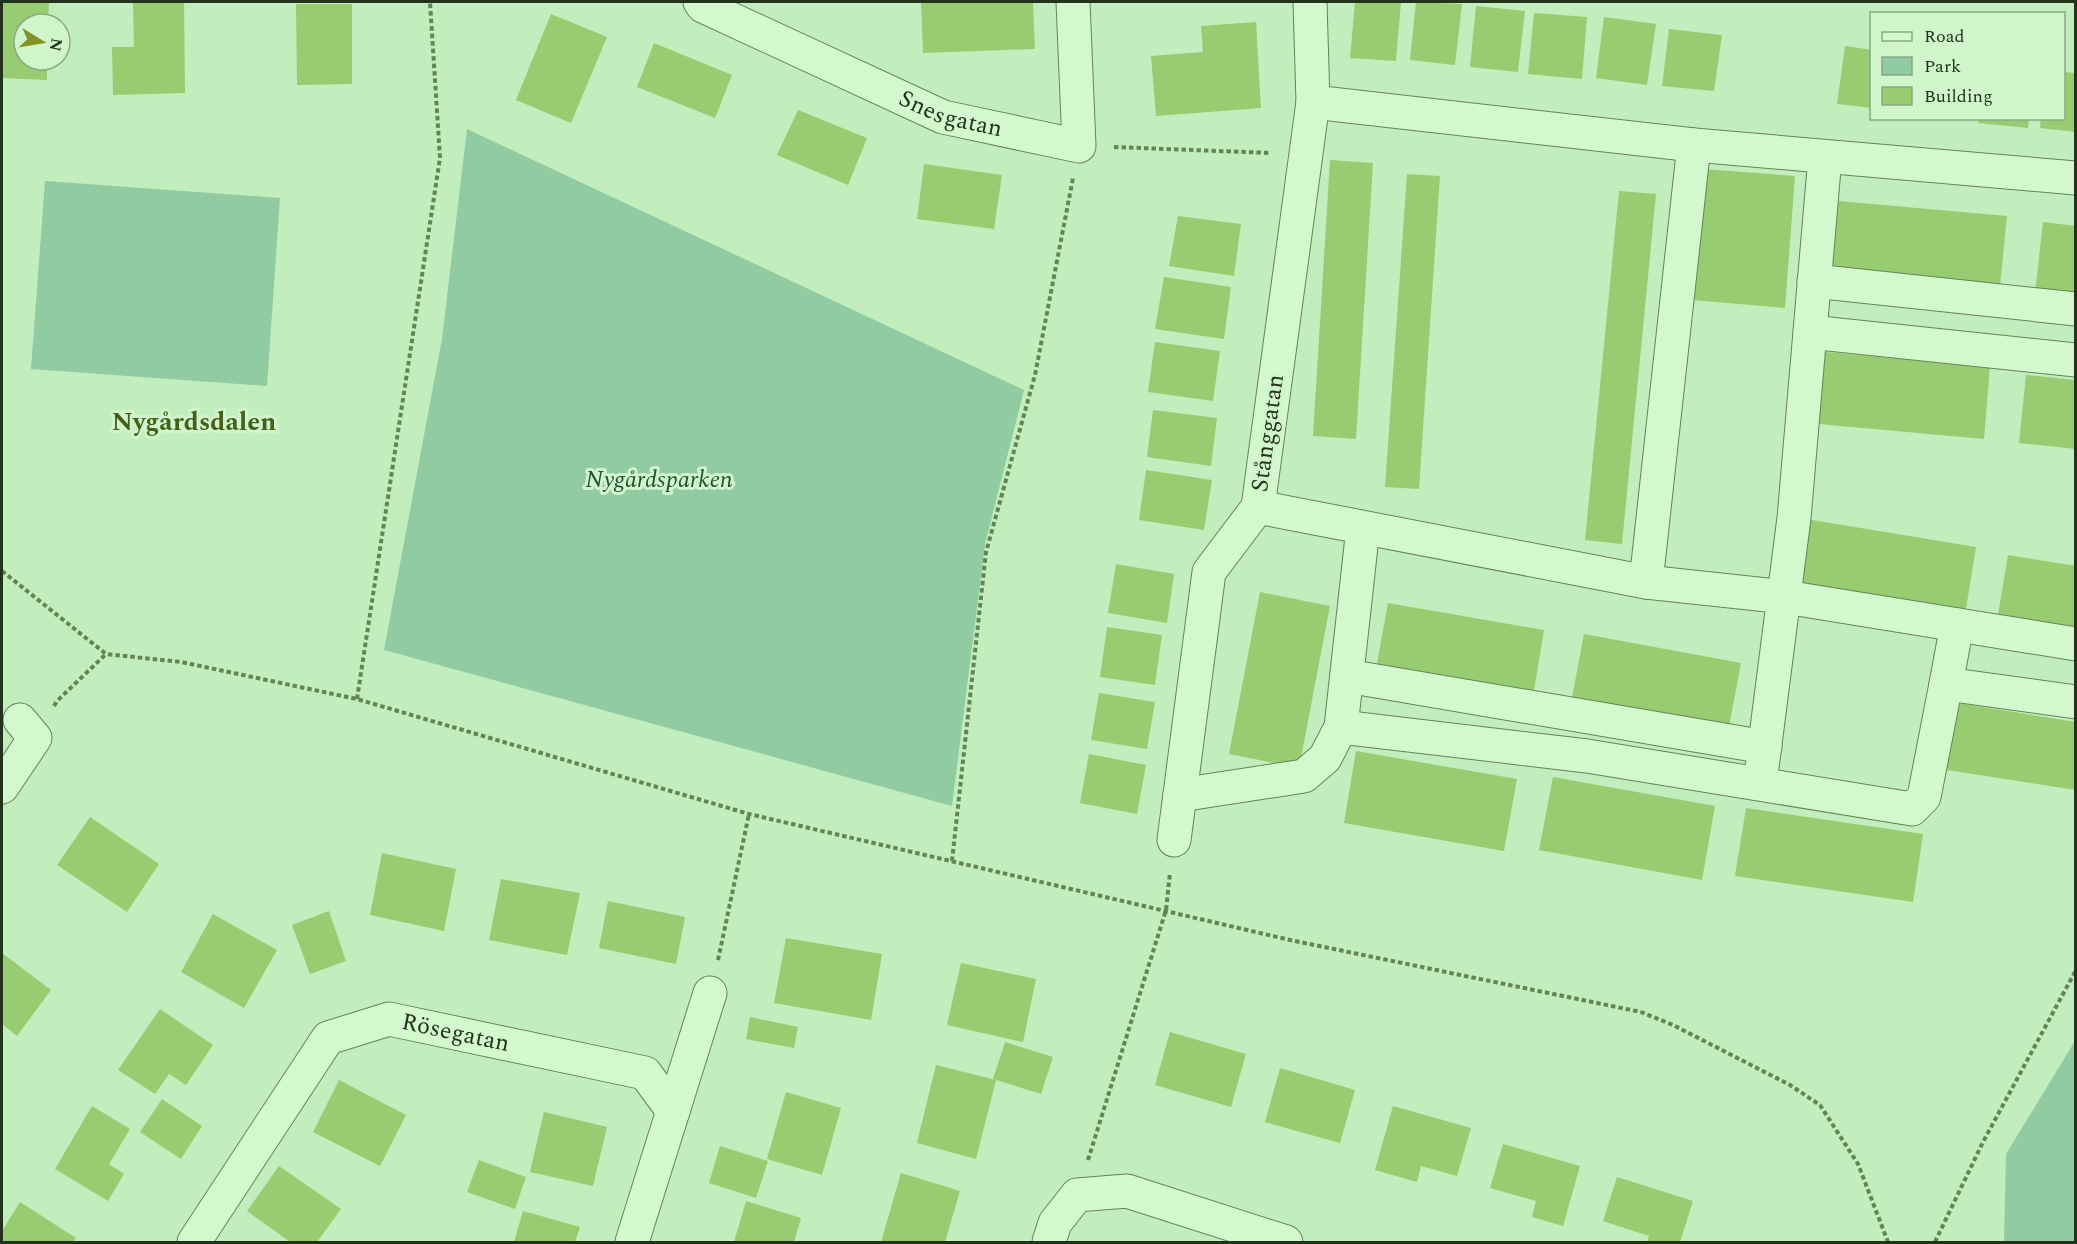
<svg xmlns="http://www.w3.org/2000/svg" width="2077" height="1244" viewBox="0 0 2077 1244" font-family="Spectral,serif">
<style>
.green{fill:#90cba1}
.building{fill:#97cc71}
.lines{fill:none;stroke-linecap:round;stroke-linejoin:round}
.minor-casing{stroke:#648456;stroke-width:35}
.path{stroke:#648456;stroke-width:4;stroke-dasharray:4.5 3;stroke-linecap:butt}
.minor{stroke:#d4f8ce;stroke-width:33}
.labels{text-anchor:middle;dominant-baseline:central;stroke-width:6;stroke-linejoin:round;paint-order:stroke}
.street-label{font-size:24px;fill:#23331b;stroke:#d0f5cb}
.park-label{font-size:24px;font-style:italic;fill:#215035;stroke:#d0f5cb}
.neighbourhood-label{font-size:26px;font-weight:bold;fill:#46601a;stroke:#d0f5cb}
</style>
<rect width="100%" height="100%" fill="#c2edbc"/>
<g class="green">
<polygon points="467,129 1024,390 985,544 952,806 384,650 442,339"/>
<polygon points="45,181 280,198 267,386 31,369"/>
<polygon points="2075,1041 2075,1242 2004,1242 2006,1154"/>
</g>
<g class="building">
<polygon points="2,2 49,2 48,24 24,24 24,60 47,60 47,80 2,78"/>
<polygon points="184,2 185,93 113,95 112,47 134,47 133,3"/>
<polygon points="921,2 1033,2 1035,49 923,53"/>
<polygon points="1355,2 1401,2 1396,61 1350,58"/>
<polygon points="1416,2 1462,4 1455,65 1410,60"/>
<polygon points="296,4 352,4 352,84 297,85"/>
<polygon points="1476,6 1525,11 1518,72 1470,67"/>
<polygon points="1534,13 1587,17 1582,79 1528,74"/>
<polygon points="551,14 607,37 571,123 516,100"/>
<polygon points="1604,17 1656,24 1647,85 1596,78"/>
<polygon points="1256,22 1261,108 1156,116 1151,56 1203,52 1201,26"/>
<polygon points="1669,29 1722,35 1714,91 1662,86"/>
<polygon points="654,43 732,75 715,118 637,87"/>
<polygon points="1845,46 1872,50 1872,108 1837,104"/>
<polygon points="2064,72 2076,73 2076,132 2040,128 2041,118 2064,118"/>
<polygon points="798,110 867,138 848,185 777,155"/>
<polygon points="1979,118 2029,118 2028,128 1978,123"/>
<polygon points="1330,160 1373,163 1356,439 1313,436"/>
<polygon points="924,164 1002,175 994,229 917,219"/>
<polygon points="1703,169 1795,176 1785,308 1692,300"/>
<polygon points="1407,174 1440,176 1419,489 1385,487"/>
<polygon points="1619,191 1656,194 1622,544 1585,540"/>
<polygon points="1827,200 2007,216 2000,286 1821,270"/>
<polygon points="1178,216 1241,224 1234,276 1169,266"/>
<polygon points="2043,222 2076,226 2076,298 2035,294"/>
<polygon points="1164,277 1231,287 1224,339 1155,329"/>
<polygon points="1155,342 1220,351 1213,401 1148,392"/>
<polygon points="1815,351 1990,367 1984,439 1808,423"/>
<polygon points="2026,375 2076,380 2076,449 2019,443"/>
<polygon points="1153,410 1217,418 1211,466 1147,457"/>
<polygon points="1146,470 1212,480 1204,530 1139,520"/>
<polygon points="1806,519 1976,547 1964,621 1794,593"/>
<polygon points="2008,555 2076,566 2076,633 1997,621"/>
<polygon points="1116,564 1174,574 1167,623 1108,613"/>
<polygon points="1260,592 1330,606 1299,768 1229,754"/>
<polygon points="1388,603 1544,630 1533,697 1376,669"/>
<polygon points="1107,627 1162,635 1155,685 1100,677"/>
<polygon points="1584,634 1741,663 1728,732 1571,703"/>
<polygon points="1099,693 1155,702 1147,749 1091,740"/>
<polygon points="1945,701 2076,722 2076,790 1934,768"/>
<polygon points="1356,751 1517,779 1504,851 1344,823"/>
<polygon points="1089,754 1146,765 1137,814 1080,803"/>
<polygon points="1553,777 1715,806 1702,880 1539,850"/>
<polygon points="1746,808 1923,834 1913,902 1735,876"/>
<polygon points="90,817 159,864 127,912 57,865"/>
<polygon points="382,853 456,869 444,931 370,915"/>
<polygon points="501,879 580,893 567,955 489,940"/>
<polygon points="608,901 685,917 676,964 599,948"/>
<polygon points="329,911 346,961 310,974 292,925"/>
<polygon points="213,914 277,950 244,1008 181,972"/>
<polygon points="786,938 882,954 871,1020 774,1003"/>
<polygon points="2,953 51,990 17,1036 2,1024"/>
<polygon points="961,963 1036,979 1023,1042 947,1025"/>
<polygon points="160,1009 213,1045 186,1085 169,1074 155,1094 118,1070"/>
<polygon points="750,1017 798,1027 794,1048 746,1039"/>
<polygon points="1170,1032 1246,1054 1231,1107 1155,1085"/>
<polygon points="1005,1042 1053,1057 1041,1094 993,1079"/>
<polygon points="936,1065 996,1080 976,1159 917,1143"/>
<polygon points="1280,1068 1355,1090 1340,1143 1265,1122"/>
<polygon points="339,1080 406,1115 380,1166 313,1132"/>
<polygon points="786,1092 841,1108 822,1175 767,1159"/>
<polygon points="162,1099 202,1126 181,1159 140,1132"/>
<polygon points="92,1106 130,1129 109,1164 124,1174 108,1201 55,1169"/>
<polygon points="1393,1106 1471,1128 1457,1176 1421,1166 1417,1182 1375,1170"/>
<polygon points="544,1112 607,1127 593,1186 530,1172"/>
<polygon points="1503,1144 1580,1166 1563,1226 1532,1217 1536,1201 1490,1188"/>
<polygon points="720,1146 768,1161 756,1198 709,1183"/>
<polygon points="479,1160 526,1177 515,1209 467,1192"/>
<polygon points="279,1166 341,1209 317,1242 290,1242 247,1211"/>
<polygon points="901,1173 960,1191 945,1242 881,1242"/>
<polygon points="1617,1177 1693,1201 1680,1242 1647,1242 1649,1236 1603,1221"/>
<polygon points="746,1201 801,1218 794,1242 734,1242"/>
<polygon points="20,1202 76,1238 73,1242 2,1242 2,1231"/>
<polygon points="523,1211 580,1227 575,1242 514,1242"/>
</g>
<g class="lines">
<g class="minor-casing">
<g id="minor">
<path id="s1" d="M 700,2 L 703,6 L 943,117 L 1079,146 L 1073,2"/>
<polyline points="1310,2 1313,102 1258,507 1646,582 1785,597 2076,644"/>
<polyline points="1313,102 1694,145 2076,178"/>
<polyline points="1814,281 2076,309"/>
<polyline points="1810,332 2076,360"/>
<polyline points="1646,582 1694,145"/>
<polyline points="1957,625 1946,684 2076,702"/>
<polyline points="1347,676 1765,747"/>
<polyline points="1341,727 1363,528"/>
<polyline points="1760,783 1794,518 1825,157"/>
<polyline points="2,787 35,738 20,720"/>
<polyline points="1180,795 1304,776 1325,758 1341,727 1587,756 1912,809 1924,797 1946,684"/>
<polyline points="1174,840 1209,572 1258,507"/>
<polyline points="673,1111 710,993"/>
<path id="s2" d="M 194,1242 L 328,1038 L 389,1019 L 645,1073 L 673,1111 L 632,1242"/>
<polyline points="1049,1242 1055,1223 1077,1195 1127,1191 1286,1242"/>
</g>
</g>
<g class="path">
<polyline points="1114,147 1271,153"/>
<polyline points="2,571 106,654 181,662 357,699 749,814 1290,940 1641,1012 1673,1025 1790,1085 1820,1105 1858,1164 1888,1242"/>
<polyline points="357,699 440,158 430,2"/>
<polyline points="54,706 57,701 106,654"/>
<polyline points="952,861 986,552 1035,375 1073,178"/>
<polyline points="718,960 749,814"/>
<polyline points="1088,1160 1166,910 1170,873"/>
<polyline points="1935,1242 1983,1142 2076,970"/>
</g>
<use href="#minor" class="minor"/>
</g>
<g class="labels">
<g class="street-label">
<text stroke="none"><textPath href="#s1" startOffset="276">Snesgatan</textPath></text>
<text transform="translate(1268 433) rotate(-82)">Stånggatan</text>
<text stroke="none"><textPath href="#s2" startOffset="376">Rösegatan</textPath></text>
</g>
<g class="park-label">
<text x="659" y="480">Nygårdsparken</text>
</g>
<g class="neighbourhood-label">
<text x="194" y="422">Nygårdsdalen</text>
</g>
</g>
<rect width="2077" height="1244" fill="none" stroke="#23331b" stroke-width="6"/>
<rect x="1870" y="12" width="195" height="108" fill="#d0f5cb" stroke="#8ba785" stroke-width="1.5"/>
<rect x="1882" y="32" width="30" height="9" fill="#d4f8ce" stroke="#8ba785" stroke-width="1.5"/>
<text x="1924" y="42" font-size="18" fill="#23331b">Road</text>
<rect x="1882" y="57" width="30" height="18" fill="#90cba1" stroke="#8ba785" stroke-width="1.5"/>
<text x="1924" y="72" font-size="18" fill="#23331b">Park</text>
<rect x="1882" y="87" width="30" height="18" fill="#97cc71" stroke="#8ba785" stroke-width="1.5"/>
<text x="1924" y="102" font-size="18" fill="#23331b">Building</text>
<g transform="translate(42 42) rotate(101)"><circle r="28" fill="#d0f5cb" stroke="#8ba785" stroke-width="1.5"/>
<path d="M0-4.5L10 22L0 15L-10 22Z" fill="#829326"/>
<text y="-9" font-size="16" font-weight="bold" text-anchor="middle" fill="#23331b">N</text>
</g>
</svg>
